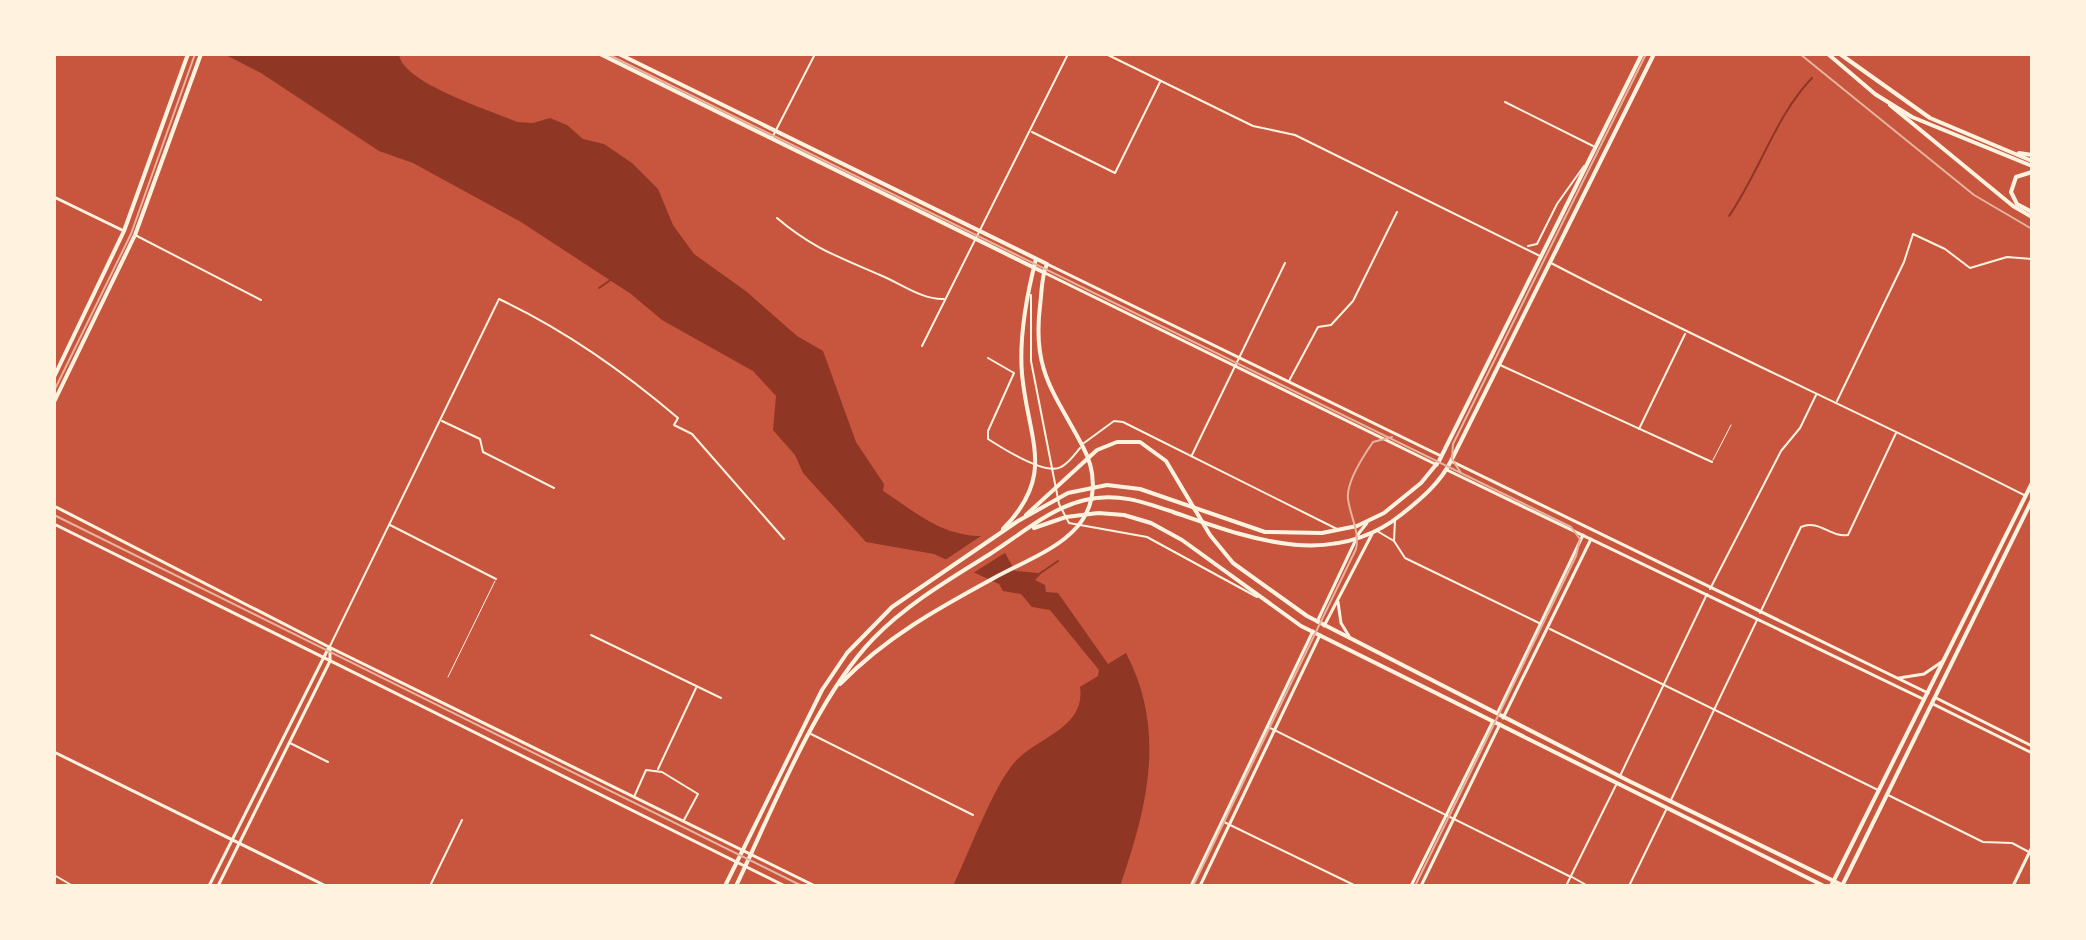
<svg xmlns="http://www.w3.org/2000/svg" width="2086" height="940" viewBox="0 0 2086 940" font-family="Mulish,sans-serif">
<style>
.water{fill:#8f3625}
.pier{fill:#c8553d}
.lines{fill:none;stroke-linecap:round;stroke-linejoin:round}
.stream{stroke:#8f3625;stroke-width:2}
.service{stroke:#fff3e0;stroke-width:1}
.pedestrian{stroke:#fff3e0;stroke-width:2}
.minor{stroke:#fff3e0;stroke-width:2}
.tertiary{stroke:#fff3e0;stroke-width:3}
.secondary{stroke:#fff3e0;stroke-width:3}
.primary{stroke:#fff3e0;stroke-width:4}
.tram{stroke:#e9b49f;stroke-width:2}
.rail{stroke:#e9b49f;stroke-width:2}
</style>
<rect width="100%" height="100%" fill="#c8553d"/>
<path class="water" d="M 224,54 L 399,54 C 402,83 490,110 517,122 L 533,123 L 550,118 L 567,125 L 583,139 L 604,144 L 632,163 L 658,189 L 673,225 L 694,254 L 747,292 L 797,336 L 823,351 L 856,442 L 884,484 L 883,491 C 917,513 942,537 985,536 L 1004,551 L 1015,571 L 1038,573 L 1040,575 L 1035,580 L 1045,585 L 1046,592 L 1058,593 L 1108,664 L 1126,653 C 1167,731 1147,808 1120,886 L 953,886 C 968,855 993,787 1014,763 C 1036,737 1086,729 1080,687 L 1098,676 L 1099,670 L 1050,610 L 1032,607 L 1021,594 L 1003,591 L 999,584 L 934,554 L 866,542 L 803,473 L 795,455 L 773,430 L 776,396 L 753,371 L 662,320 L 631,294 L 521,222 L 413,163 L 379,151 L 261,73 Z"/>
<polygon class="pier" points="987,532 1002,540 1008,551 970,575 942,562"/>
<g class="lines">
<g class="stream">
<path d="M 1729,216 C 1759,173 1776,115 1812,78"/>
<polyline points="599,288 612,279"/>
<polyline points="1039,574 1058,561"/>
</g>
<g class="service">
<polyline points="1713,460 1731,425"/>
<polyline points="448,677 495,581"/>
</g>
<polyline class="pedestrian" points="1572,877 1588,886"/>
<g class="minor">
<polyline points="1106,54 1253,126 1295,135 1540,256"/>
<polyline points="1505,102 1593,146"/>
<polyline points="1032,132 1115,173 1160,82"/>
<polyline points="772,138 815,54"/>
<path d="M 777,218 C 812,248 839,257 880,275 C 900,283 922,300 944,299"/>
<polyline points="135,235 261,300"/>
<polyline points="1528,246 1537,244 1557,204 1584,166"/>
<path d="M 1551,263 C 1708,345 1869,416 2026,496"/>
<polyline points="1031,295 1031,361 1059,504 1069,523 1147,537 1257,597"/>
<polyline points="922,346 1068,54"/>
<path d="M 988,358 L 1014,373 L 988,431 L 988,439 C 1002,448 1046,476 1061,467 C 1069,463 1075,454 1080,448"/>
<polyline points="1500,365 1712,462"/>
<polyline points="1289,381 1318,327 1331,325 1353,301 1397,212"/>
<polyline points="1837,401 1904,262 1913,234 1945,249 1970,268 2007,257 2032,259"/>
<polyline points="442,421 480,439 483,452 554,488"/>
<polyline points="1639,429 1685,334"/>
<polyline points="1084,443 1114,421 1123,422 1337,529"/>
<polyline points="1192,455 1285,263"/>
<polyline points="390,525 496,579"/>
<polyline points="1377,531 1394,541 1395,520"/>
<polyline points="1394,541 1405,558 1539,623"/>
<polyline points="1710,589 1781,451 1800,428 1816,395"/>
<path d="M 1760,613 L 1801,527 C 1819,519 1831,538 1848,535 L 1896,433"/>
<polyline points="1550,629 1878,790"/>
<polyline points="591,635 721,698"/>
<path d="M 330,646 L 499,299 C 565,330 623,371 678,418 L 674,425 L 692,434 L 784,539"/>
<polyline points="1268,727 1571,877"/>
<polyline points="811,734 973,815"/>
<polyline points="290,743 328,762"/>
<polyline points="658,769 696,688"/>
<polyline points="1620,776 1707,594"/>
<polyline points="1888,795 1983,842 2012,843 2029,852"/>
<polyline points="634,797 646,770 662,772 698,794 684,820"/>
<polyline points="1670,802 1757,620"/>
<polyline points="1224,822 1356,886"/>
<polyline points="54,875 73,886"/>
<polyline points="430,886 462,820"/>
<polyline points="1566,886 1617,783"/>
<polyline points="1629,886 1667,808"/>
</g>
<g class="tertiary">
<polyline points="54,197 124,231"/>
<polyline points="1498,712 1583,535"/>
<polyline points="1503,718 1591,539"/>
<polyline points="1411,886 1493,721"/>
<polyline points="1421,886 1500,724"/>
<polyline points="2013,886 2032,847"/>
</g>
<g class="secondary">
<polyline points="1047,264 1441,456"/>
<polyline points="1045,273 1437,465"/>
<polyline points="1451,461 1928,693"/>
<polyline points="1447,470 1923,699"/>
<polyline points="54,506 329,647 815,886"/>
<polyline points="54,524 785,886"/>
<polyline points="1338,602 1341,623 1349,636"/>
<polyline points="1317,622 1359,533 1367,523"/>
<polyline points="1324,626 1372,534"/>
<polyline points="1899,678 1924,674 1943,661"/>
<polyline points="1936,698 2032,746"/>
<polyline points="1933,704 2032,753"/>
<polyline points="54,752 326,886"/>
<polyline points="209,886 329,647"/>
<polyline points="218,886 330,661 330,649"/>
<polyline points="1191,886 1313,631"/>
<polyline points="1200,886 1320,635"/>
</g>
<g class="primary">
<polyline points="600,54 1043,272"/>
<path d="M 619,54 L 1047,264 C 1041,277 1042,292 1040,306 C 1032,372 1055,393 1083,447 C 1097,473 1097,504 1077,527 C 1057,550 1021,563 994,578 C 937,609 886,637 840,684"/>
<polyline points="1828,54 1875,94 1912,117 2032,166"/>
<polyline points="1840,54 1930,118 2032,161"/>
<polyline points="1890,105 2013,206 2032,217"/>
<polyline points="2019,153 2032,155"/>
<polyline points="2032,172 2016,177 2011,192 2017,204 2032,212"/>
<polyline points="54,377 124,231 188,54"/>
<polyline points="54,402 135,235 201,54"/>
<polyline points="1026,515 1097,450 1117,442 1140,442 1166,461 1210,535 1233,563 1307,616 1629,781 1844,886"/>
<polyline points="1034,528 1066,517 1098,513 1124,515 1151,523 1182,540 1301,626 1824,886"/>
<path d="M 1003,529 C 1057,474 1028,440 1022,374 C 1019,338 1027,294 1036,259"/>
<polyline points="725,886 822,690 847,653 892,607 1018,521 1068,493 1107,485 1140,489 1265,532 1322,533 1357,526 1384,513 1421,483 1439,461 1642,54"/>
<path d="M 736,886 C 772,811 816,698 873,639 C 907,604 950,579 990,554 C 1020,535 1050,508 1085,500 C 1116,492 1144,502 1173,512 C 1248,538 1332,571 1402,514 C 1421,499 1440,483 1451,461 L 1654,54"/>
<polyline points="1831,886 2032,483"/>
<polyline points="1842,886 2032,500"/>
</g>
<g class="tram">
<polyline points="607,54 1571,527 1580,539 1576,556 1415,886"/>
<polyline points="54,391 131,234 195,54"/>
<polyline points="1461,473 1452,459 1453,444 1646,54"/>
<polyline points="54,515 802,886"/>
<path d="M 1193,886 L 1356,549 C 1360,531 1350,516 1348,499 C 1346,483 1364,455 1373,442 L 1392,437"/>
</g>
<polyline class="rail" points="1800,54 1974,195 2032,229"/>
</g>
<rect width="2086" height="940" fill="none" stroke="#fff3e0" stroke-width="112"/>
</svg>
